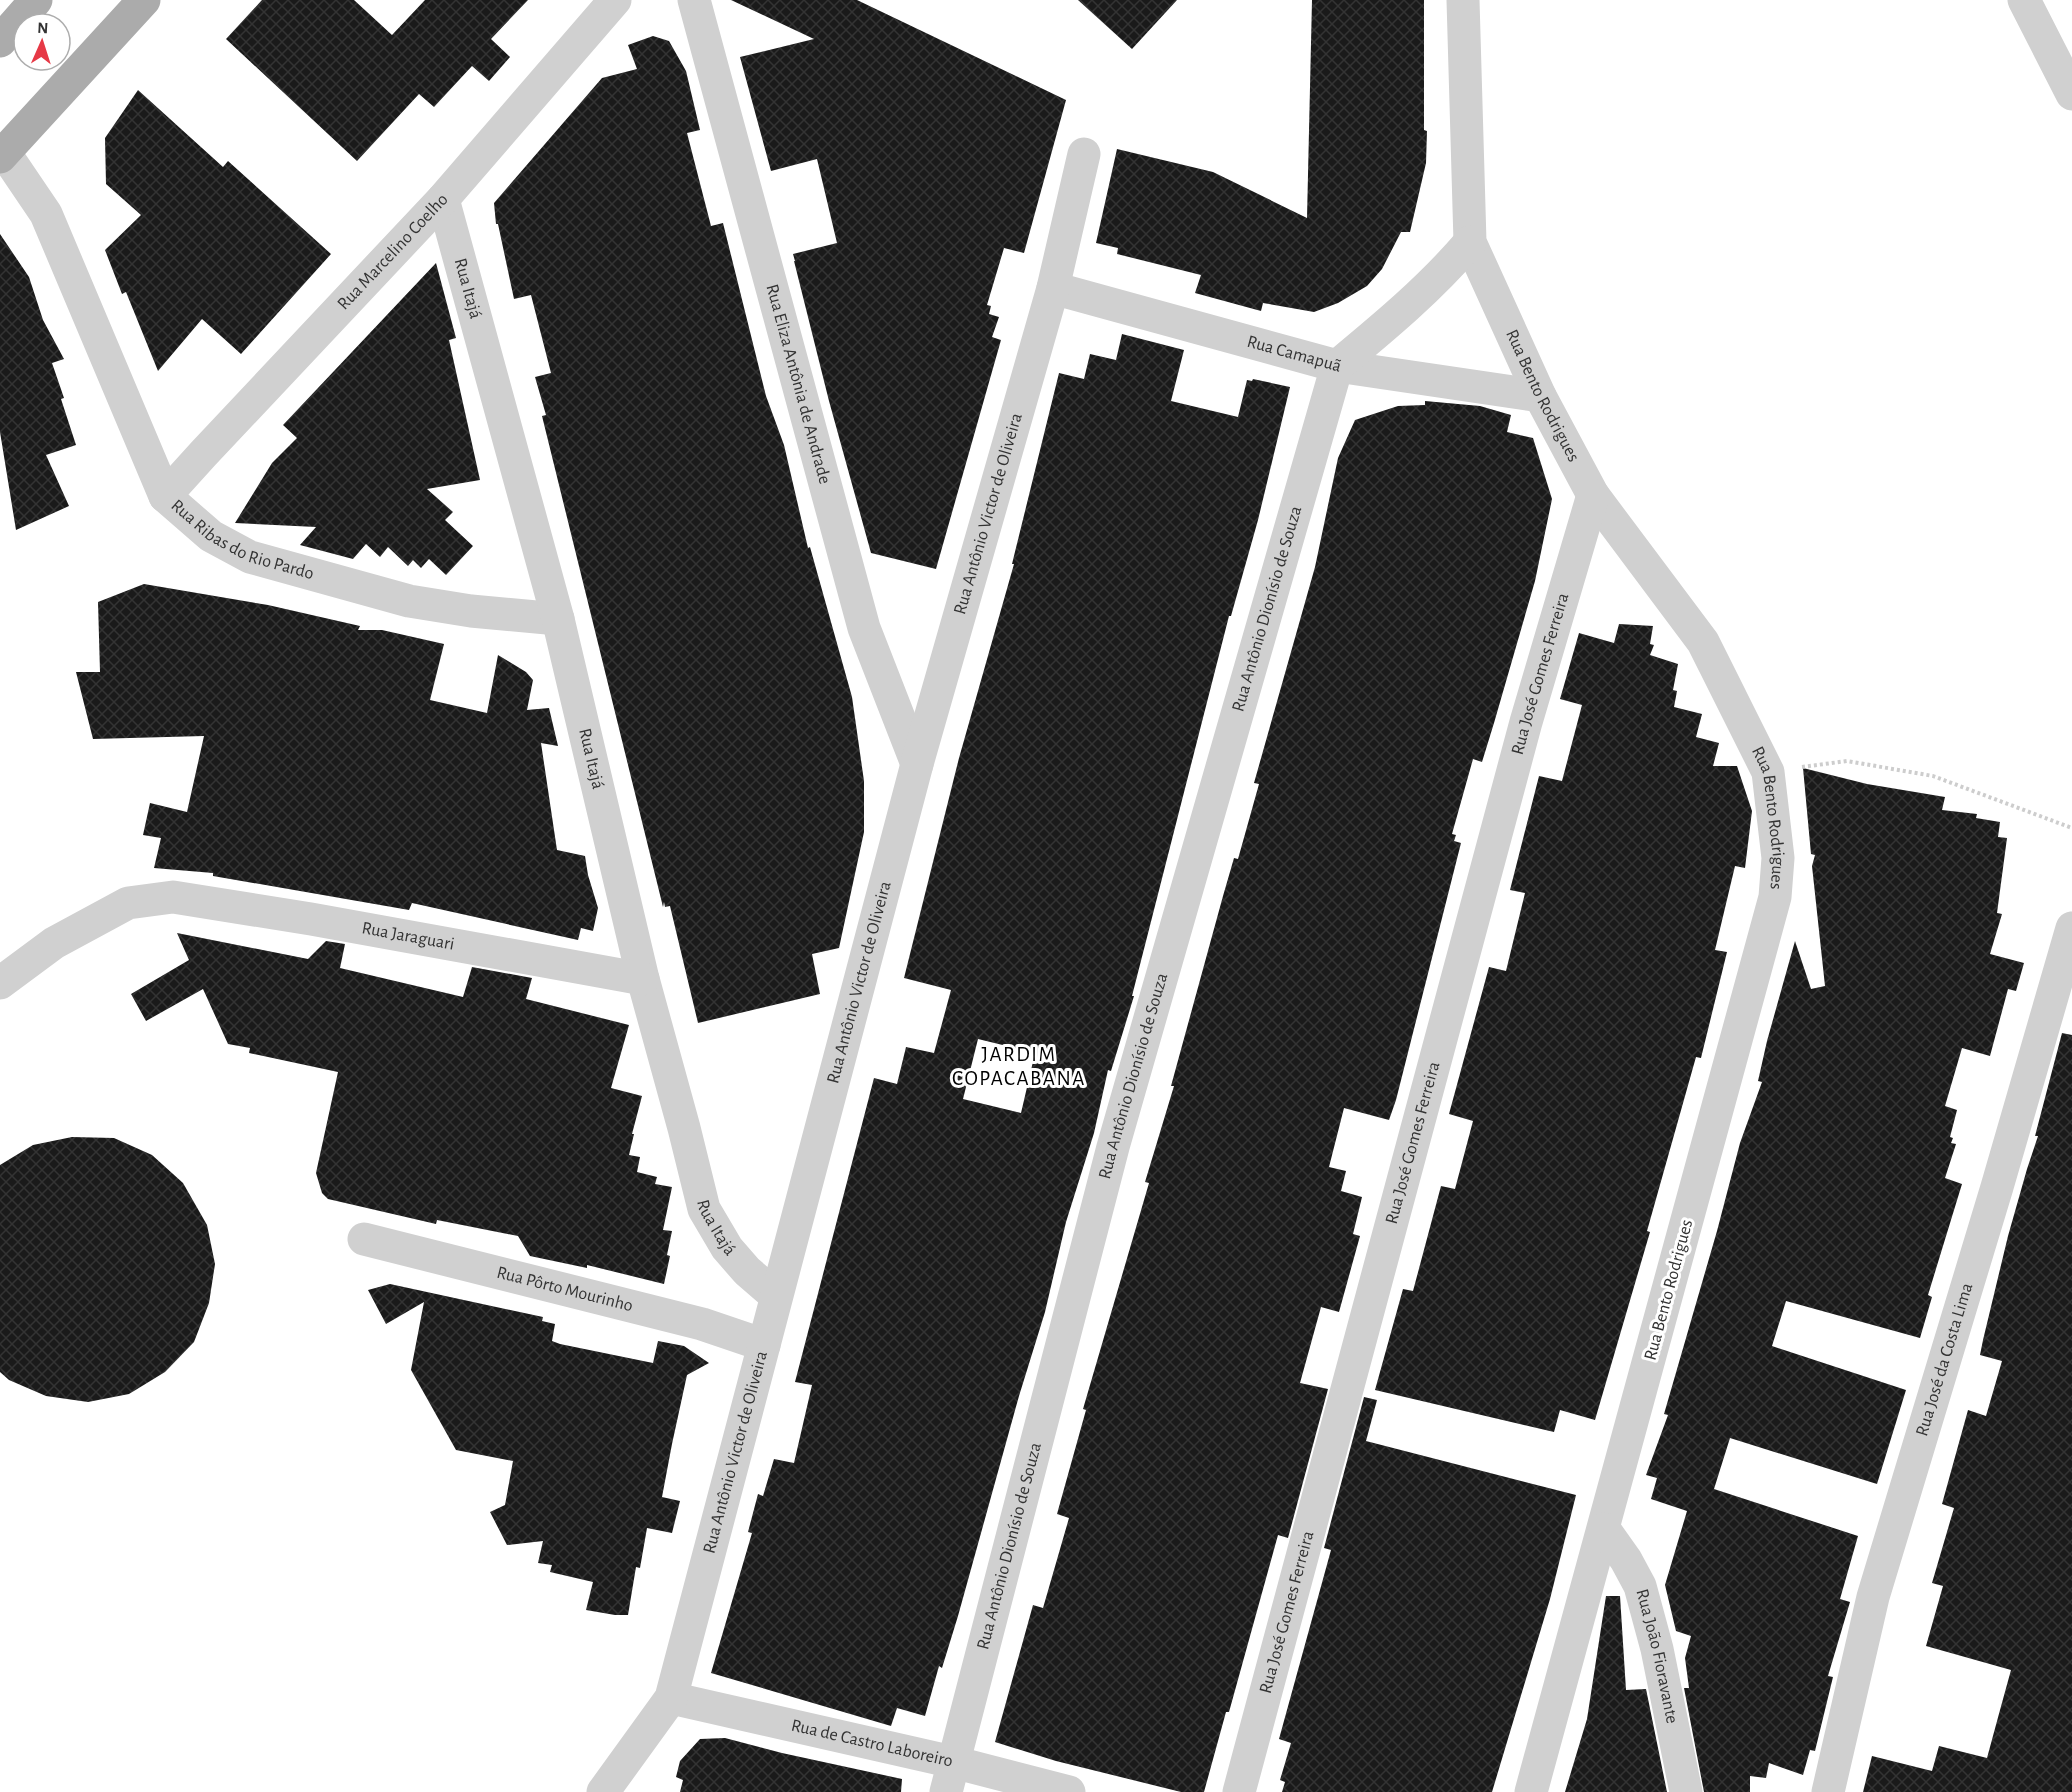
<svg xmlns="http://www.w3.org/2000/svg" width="2072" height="1792" viewBox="0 0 2072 1792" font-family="'Alegreya Sans',sans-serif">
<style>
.building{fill:url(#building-cross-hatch);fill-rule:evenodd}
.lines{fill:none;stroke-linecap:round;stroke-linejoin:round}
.path{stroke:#cdcdcd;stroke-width:4;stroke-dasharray:3 3;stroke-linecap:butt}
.minor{stroke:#d0d0d0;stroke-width:33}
.major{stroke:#ababab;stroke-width:33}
.labels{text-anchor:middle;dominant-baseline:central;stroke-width:6;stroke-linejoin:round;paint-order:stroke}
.street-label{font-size:18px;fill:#333;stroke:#fff}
.quarter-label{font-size:21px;letter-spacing:1.5px;fill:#000;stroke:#fff}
</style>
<defs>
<pattern id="building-cross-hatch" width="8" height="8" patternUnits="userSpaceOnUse" patternTransform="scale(1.5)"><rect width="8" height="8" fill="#1a1a1a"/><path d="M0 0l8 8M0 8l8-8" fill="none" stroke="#333"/></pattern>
</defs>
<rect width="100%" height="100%" fill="#fff"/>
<g class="building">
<polygon points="262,0 354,0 392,35 425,0 528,0 491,39 510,57 489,81 472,66 434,107 419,94 357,161 226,39"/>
<polygon points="731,0 857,0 1066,100 1024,253 1004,248 987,305 991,306 989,314 999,317 992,337 1001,340 936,569 871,553 829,401 794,261 795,261 793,254 837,243 817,159 771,171 740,57 814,39"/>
<polygon points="1078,0 1177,0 1132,49"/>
<polygon points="1312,0 1424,0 1424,130 1427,131 1426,163 1410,232 1401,232 1382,269 1367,286 1338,303 1314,312 1263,303 1261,311 1195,293 1201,275 1117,254 1118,248 1096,243 1117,149 1213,172 1307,218"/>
<polygon points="653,36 669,41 686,71 700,130 687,133 711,226 723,223 766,396 784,445 808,548 810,547 852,697 864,781 864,832 839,948 812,954 820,994 698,1023 670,906 665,907 664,902 663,907 542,416 546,415 535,377 551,373 531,295 514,299 498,224 496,224 494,203 602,78 637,69 628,45"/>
<polygon points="138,90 223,167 228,161 331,254 241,354 202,319 158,371 126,292 122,294 105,250 141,215 106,184 105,138"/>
<polygon points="0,234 29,277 43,320 64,359 52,363 64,398 61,399 76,445 46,455 69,506 16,530 0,432"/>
<polygon points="436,263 456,338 449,340 480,480 427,489 453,512 445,520 473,546 446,575 429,559 421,568 413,560 408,566 388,547 380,557 366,544 353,559 300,545 316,527 235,523 272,463 297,438 283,425"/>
<path d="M 1122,334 L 1184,350 L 1171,401 L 1238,417 L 1247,380 L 1252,381 L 1253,379 L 1290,387 L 1258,520 L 1231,616 L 1229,616 L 1132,996 L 1134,996 L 1111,1071 L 1108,1070 L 1094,1133 L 1066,1222 L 1045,1312 L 1019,1396 L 958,1616 L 942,1668 L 939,1666 L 925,1716 L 897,1708 L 891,1726 L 711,1673 L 752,1533 L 748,1532 L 758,1494 L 763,1496 L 774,1459 L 794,1463 L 812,1385 L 795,1382 L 874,1078 L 897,1084 L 906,1047 L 934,1053 L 951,990 L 904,978 L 959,758 L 1014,564 L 1012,564 L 1059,373 L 1084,379 L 1090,354 L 1116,360 ZM 978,1039 L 1035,1053 L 1021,1113 L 963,1099 Z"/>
<polygon points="1425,401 1480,406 1511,415 1507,432 1533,438 1552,499 1535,581 1494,723 1482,762 1473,759 1452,834 1456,835 1454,841 1461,843 1396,1100 1389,1120 1344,1108 1329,1167 1346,1171 1341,1191 1362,1197 1353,1234 1360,1236 1339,1312 1321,1307 1300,1383 1328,1389 1288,1538 1278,1535 1229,1712 1226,1712 1204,1792 1181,1792 1056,1761 995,1742 1033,1605 1043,1608 1069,1518 1057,1514 1086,1410 1083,1409 1149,1183 1145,1182 1174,1086 1171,1086 1223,896 1234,858 1238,859 1259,784 1254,783 1315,567 1338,458 1355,420 1398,406 1425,405"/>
<polygon points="144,584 268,605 360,626 358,630 382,630 444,644 430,700 487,713 498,655 526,672 533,680 527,710 549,708 558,746 541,743 557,850 585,856 588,875 598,908 593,931 581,928 578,940 412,903 409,910 213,876 213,873 154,868 161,838 143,835 150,803 187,812 204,736 93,739 76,672 100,672 98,602"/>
<polygon points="1619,624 1653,626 1650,644 1654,645 1650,655 1678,664 1673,690 1677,691 1674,707 1702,714 1696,737 1719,743 1713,766 1737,766 1752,811 1745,868 1735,866 1715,950 1727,952 1701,1058 1696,1057 1647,1231 1650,1232 1595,1420 1560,1410 1554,1432 1375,1390 1403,1289 1413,1291 1441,1186 1455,1189 1473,1121 1449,1114 1489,967 1506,971 1525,893 1510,890 1539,776 1562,781 1582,705 1560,699 1579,633 1614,643"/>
<polygon points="1803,768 1867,784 1945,797 1942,810 1977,814 1976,818 2000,822 1998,837 2007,838 1997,913 2002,914 1990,954 2024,963 2016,991 2008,989 1990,1056 1962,1048 1945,1106 1957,1110 1950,1137 1953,1138 1951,1143 1956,1144 1945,1178 1962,1184 1928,1295 1932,1297 1920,1338 1786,1301 1772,1346 1906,1390 1877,1484 1730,1438 1714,1489 1858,1536 1840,1599 1850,1602 1828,1676 1833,1677 1815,1751 1810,1750 1803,1775 1769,1763 1766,1778 1750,1776 1750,1792 1704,1792 1684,1688 1689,1688 1685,1658 1691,1636 1676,1631 1665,1585 1687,1511 1651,1499 1657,1478 1646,1475 1668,1415 1664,1414 1717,1231 1740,1143 1762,1082 1758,1081 1767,1041 1795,941 1811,989 1825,986 1812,866 1815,855 1811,854"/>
<polygon points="177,933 308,959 326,941 345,944 340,968 463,997 472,967 532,978 526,999 629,1025 611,1088 642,1096 632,1134 634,1134 629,1155 640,1157 637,1172 657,1177 655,1184 672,1187 663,1230 672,1231 667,1255 670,1256 664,1284 587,1265 587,1268 530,1256 518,1236 437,1220 436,1224 328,1199 322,1193 316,1173 338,1072 249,1053 250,1048 228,1044 203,989 146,1021 131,994 189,960"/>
<polygon points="2062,1033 2072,1035 2072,1792 1863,1792 1872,1756 1932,1771 1939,1746 1987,1758 2000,1710 2011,1670 1926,1646 1943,1586 1932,1583 1954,1508 1942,1504 1968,1410 1986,1416 2002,1361 1980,1355 1983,1340 2008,1236 2027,1169 2038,1136 2035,1136"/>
<polygon points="72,1137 114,1138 152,1155 183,1183 207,1225 215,1264 209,1303 194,1342 165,1372 129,1394 88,1402 46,1396 9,1380 0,1372 0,1165 33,1145"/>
<polygon points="390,1284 543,1317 542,1321 555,1324 552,1341 560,1344 653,1363 658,1341 684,1346 709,1363 687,1375 672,1444 662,1497 680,1501 672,1533 647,1528 640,1568 636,1567 628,1615 615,1615 586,1610 593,1582 550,1572 552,1565 538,1563 543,1541 507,1545 490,1512 505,1505 513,1461 456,1450 411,1370 424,1302 386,1324 368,1290"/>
<polygon points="1364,1397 1377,1400 1366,1441 1576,1495 1550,1599 1492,1792 1282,1792 1285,1782 1280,1780 1291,1743 1279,1739 1331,1550 1324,1548"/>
<polygon points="1606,1596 1620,1596 1626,1690 1646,1689 1667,1792 1565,1792 1587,1719"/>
<polygon points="725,1738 782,1753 902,1779 901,1792 680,1792 683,1780 676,1777 680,1761 700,1739"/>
</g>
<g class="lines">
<polyline class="path" points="1802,767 1847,761 1933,776 2072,828"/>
<g class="minor">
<path id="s1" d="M 694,0 L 864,628 L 917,764"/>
<path id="s2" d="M 1463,0 L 1470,242 L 1540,396 L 1593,495 L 1703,642 L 1768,772 L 1778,858 L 1775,897 L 1531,1792"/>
<polyline points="2024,0 2072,94"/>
<path id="s3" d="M 4,152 L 46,214 L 165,496 L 211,536 L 250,557 L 409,601 L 471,611 L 558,619"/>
<path id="s4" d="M 443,199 L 558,619 L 643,979 L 684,1128 L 704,1209 L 727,1248 L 747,1271 L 776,1296"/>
<path id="s5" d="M 1053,288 L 1337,366 L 1540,396"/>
<path id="s6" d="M 165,496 L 204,453 L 443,199 L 615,0"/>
<path id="s7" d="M 0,983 L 54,943 L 128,903 L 173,897 L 311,919 L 643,979"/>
<path id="s8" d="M 364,1239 L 702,1324 L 764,1345"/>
<path id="s9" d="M 1604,1529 L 1626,1560 L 1640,1586 L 1657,1649 L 1686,1792"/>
<path id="s10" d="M 671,1698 L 953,1762 L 1069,1792"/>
<path id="s11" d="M 603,1792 L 671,1698 L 917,764 L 1053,288 L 1084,154"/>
<path id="s12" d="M 946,1792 L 1113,1147 L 1337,366 C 1384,327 1430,289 1470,242"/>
<path id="s13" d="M 1239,1792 L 1526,722 L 1593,495"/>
<path id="s14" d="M 1828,1792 L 1873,1597 L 1997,1187 L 2072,928"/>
</g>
<g class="major">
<polyline points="0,41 36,0"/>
<polyline points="0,157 144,0"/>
</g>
</g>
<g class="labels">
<g class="street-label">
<text stroke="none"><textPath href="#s6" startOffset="334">Rua Marcelino Coelho</textPath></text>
<text stroke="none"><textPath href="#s4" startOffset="93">Rua Itajá</textPath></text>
<text stroke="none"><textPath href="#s5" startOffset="250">Rua Camapuã</textPath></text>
<text stroke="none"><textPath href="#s1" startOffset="398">Rua Eliza Antônia de Andrade</textPath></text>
<text stroke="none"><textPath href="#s2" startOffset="412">Rua Bento Rodrigues</textPath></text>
<text stroke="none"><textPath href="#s11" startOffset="1342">Rua Antônio Victor de Oliveira</textPath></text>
<text stroke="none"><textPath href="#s3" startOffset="472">Rua Ribas do Rio Pardo</textPath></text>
<text stroke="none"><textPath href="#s12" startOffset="1226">Rua Antônio Dionísio de Souza</textPath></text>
<text stroke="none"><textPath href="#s13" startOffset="1158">Rua José Gomes Ferreira</textPath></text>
<text stroke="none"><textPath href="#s4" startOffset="579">Rua Itajá</textPath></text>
<text stroke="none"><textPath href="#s2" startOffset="898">Rua Bento Rodrigues</textPath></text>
<text stroke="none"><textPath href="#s7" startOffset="435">Rua Jaraguari</textPath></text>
<text stroke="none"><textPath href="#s11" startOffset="856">Rua Antônio Victor de Oliveira</textPath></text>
<text stroke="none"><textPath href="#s12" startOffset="740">Rua Antônio Dionísio de Souza</textPath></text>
<text stroke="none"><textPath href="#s13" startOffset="672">Rua José Gomes Ferreira</textPath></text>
<text stroke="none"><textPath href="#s4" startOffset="1065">Rua Itajá</textPath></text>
<text stroke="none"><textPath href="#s8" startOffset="207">Rua Pôrto Mourinho</textPath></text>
<text transform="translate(1669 1290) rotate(-75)">Rua Bento Rodrigues</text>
<text stroke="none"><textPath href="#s14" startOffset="448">Rua José da Costa Lima</textPath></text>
<text stroke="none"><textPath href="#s11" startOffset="370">Rua Antônio Victor de Oliveira</textPath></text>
<text stroke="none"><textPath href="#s12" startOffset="254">Rua Antônio Dionísio de Souza</textPath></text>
<text stroke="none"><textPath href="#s13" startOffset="186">Rua José Gomes Ferreira</textPath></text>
<text stroke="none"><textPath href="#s9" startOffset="140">Rua João Fioravante</textPath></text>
<text stroke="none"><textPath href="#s10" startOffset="206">Rua de Castro Laboreiro</textPath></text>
</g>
<g class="quarter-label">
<text x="1019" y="1054">JARDIM<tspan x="1019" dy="24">COPACABANA</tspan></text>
</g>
</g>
<g transform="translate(42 42) rotate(3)"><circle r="28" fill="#ffffff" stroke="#adadad" stroke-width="1.5"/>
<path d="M0-4.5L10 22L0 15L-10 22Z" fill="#e63946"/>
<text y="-9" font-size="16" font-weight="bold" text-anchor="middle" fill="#333333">N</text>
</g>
</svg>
